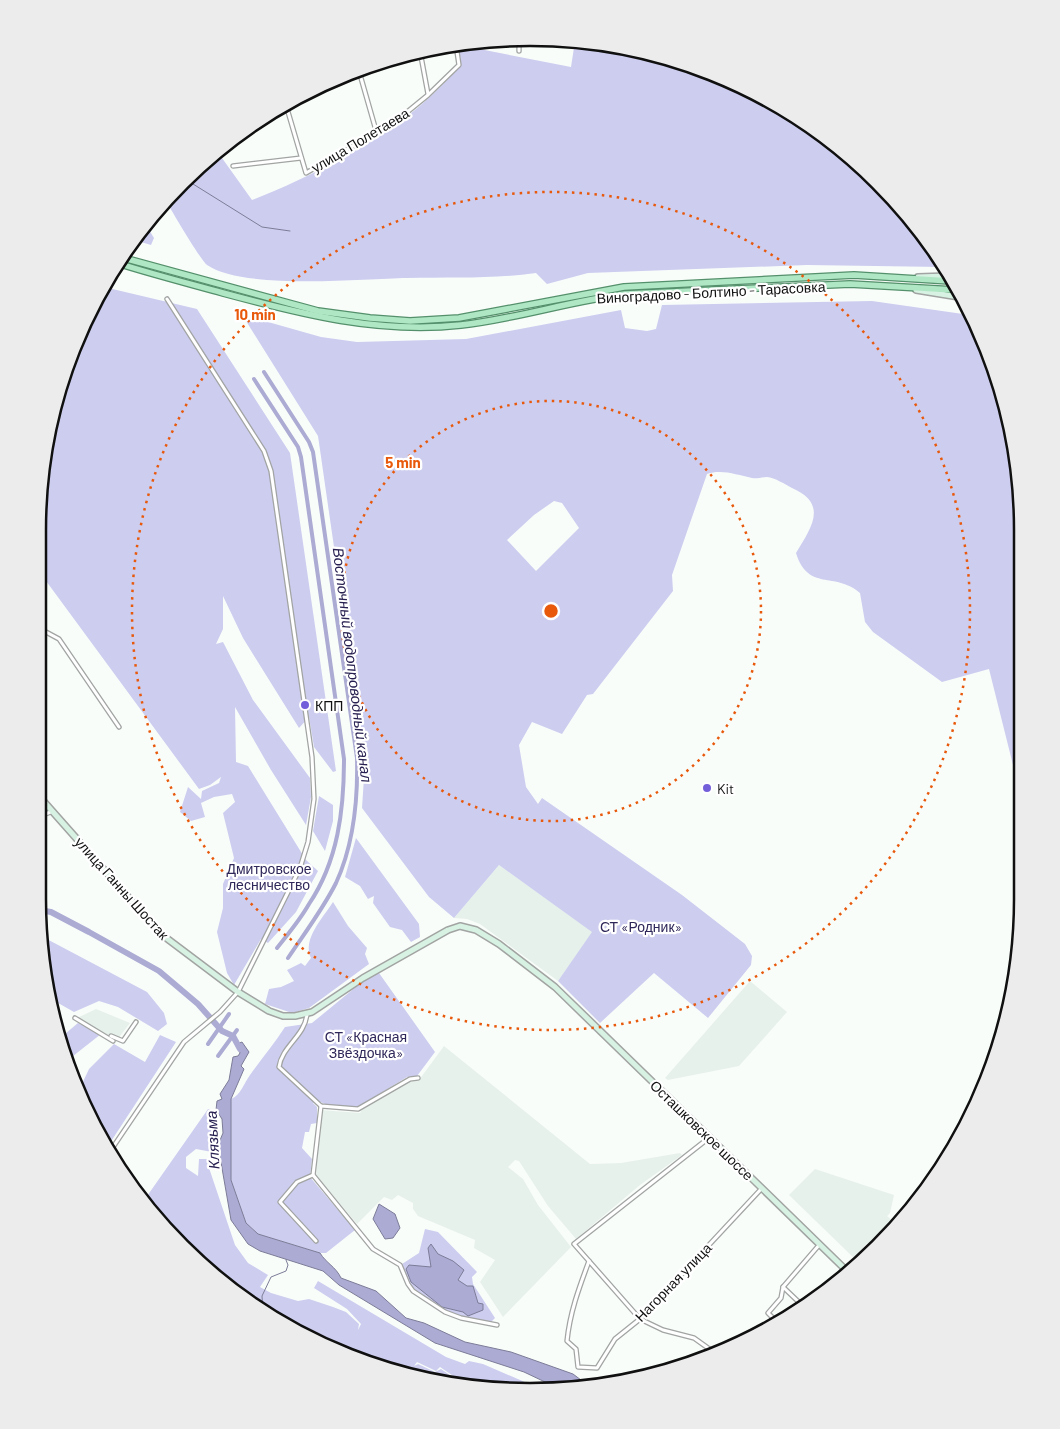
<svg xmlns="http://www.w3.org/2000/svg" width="1060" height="1429" viewBox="0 0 1060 1429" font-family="Barlow,sans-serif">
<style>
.built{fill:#e7f1eb}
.green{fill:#cdcdef;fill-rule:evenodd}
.water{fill:#acabd3;stroke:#7d7c98}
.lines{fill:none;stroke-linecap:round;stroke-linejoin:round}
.stream{stroke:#7d7c98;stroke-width:1}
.canal{stroke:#acabd3;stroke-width:4}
.river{stroke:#acabd3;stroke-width:6}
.minor-casing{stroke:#a1a4a2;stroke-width:5.5}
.secondary-casing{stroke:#a1a4a2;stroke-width:8}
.primary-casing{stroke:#54906b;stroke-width:8}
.minor{stroke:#fff;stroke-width:3}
.secondary{stroke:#d7f2e2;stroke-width:5}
.primary{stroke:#afe6c4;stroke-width:5.5}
.ring{fill:none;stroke:#e8590c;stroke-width:2.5;stroke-dasharray:2.5 5}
.poi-dot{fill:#725fd9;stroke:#fff;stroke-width:2}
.labels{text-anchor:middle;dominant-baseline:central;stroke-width:4.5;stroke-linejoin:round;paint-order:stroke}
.street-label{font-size:14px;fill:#0f100f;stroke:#fff}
.poi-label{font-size:14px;fill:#0f100f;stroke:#fff;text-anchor:start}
.park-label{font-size:14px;fill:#2e2759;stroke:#fff}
.water-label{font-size:15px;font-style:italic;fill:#272051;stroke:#fff}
.rim{fill:none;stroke:#0f100f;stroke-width:2.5}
.centre{fill:#e8590c;stroke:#fff;stroke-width:2.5}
.ring-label{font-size:15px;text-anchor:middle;font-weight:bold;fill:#e8590c;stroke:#fff;stroke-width:4.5;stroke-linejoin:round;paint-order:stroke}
</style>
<rect width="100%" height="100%" fill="#f9fdfa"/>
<g class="built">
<polygon points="499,865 593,932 558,981 480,924 467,919 454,918"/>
<polygon points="750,981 787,1012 739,1066 668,1080 665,1078"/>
<polygon points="96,1009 130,1023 117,1040 77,1018"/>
<polygon points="444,1046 590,1164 621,1163 680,1153 682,1155 640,1185 576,1239 548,1206 519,1161 515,1160 508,1167 523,1179 538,1205 571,1247 503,1317 480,1282 495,1260 474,1248 475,1240 418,1216 413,1209 413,1203 398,1195 392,1200 384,1197 357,1224 316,1175 321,1110 360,1113 362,1109 409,1081 419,1080"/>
<polygon points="815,1169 894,1195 890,1213 887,1216 898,1226 873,1249 867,1243 854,1258 789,1195"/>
</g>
<g class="green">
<path d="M 575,41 L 595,42 L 689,64 L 776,104 L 855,160 L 921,230 L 942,267 L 807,265 L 588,273 L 547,284 L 536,273 C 493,279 451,277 407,278 C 361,279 243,290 207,265 C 200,259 173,213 166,201 L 182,182 L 217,151 L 252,200 C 308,178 377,144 422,104 C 436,92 448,79 461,66 L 459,45 L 571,67 Z"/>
<polygon points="146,225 154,238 151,245 134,240"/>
<polygon points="104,287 197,309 290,453 336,771 333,772 314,747 309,717 299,728 243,638 223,596 223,629 216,644 223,642 253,700 310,778 311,797 306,825 271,770 235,707 236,762 248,766 306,860 318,871 296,912 268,943 261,939 234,985 227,973 217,932 223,908 223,884 234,858 223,813 235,802 232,794 214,797 201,803 205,817 191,821 180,812 188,787 201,799 202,791 219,783 221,777 210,785 199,789 38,570 39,498 54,403 75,341"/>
<path d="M 872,301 L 970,315 L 985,341 L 1018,465 L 1021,797 L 989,669 L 942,682 L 873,632 L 865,622 L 860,593 C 835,571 808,592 796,553 C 811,528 829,504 792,488 C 785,484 775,478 767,477 C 762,477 757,479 752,478 C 737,475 722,469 707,474 L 672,575 L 673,591 L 593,694 L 587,695 L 562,734 L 532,722 L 519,745 L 526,787 L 538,804 L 542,798 L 682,895 L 745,944 L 752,956 L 751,965 L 708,1018 L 654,973 L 600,1023 L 558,981 L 592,932 L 499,865 L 454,918 L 429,897 L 362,808 L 365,762 L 318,436 L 246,321 L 254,318 L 321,337 L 357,342 L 466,339 L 621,310 L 625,328 L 647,331 L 656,329 L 662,305 ZM 554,501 L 562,503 L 579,528 L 536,571 L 507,540 L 534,515 Z"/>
<polygon points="319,796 333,805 333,821 325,851 313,831"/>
<polygon points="356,838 419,924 420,937 411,942 402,930 390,927 373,903 374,896 368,899 360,886 345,877"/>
<path d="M 333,902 L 348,926 L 367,948 L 365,954 L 369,964 L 309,1008 L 292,1013 L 265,1004 L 269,989 L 281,987 L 294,981 L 287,970 L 301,963 L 305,966 L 311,958 C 302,939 323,918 333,902 Z"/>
<polygon points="43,937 147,992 164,1013 167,1024 158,1031 118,1007 99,1001 74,1012 51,999"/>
<path d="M 379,973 L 435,1052 L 417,1076 L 407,1077 L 356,1108 L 325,1104 L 316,1100 L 313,1103 L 317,1107 L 317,1123 L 311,1124 L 309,1132 L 305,1132 L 302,1148 L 312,1159 L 310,1177 L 355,1230 L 326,1253 L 320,1253 L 258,1234 L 246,1223 L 231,1180 L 231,1099 C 241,1095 244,1083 250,1075 C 262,1058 274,1044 285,1027 L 312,1023 L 362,982 Z"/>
<polygon points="78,1023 101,1034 68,1060 59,1039"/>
<polygon points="160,1035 176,1042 106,1149 80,1088 89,1069 114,1044 145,1062"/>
<path d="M 208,1109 L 214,1111 L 218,1119 C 215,1130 217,1143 212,1152 L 196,1149 L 186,1157 L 186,1168 L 198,1176 L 199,1159 L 209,1159 L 207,1162 L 235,1245 L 248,1263 L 268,1275 L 260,1287 L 271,1293 L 298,1301 L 309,1299 L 333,1307 L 346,1312 L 359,1324 L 358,1330 L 361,1324 L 347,1309 L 314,1288 L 318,1281 L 446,1357 L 465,1364 L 469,1361 L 483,1364 L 541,1389 L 465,1384 L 440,1367 L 436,1371 L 417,1362 L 414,1366 L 418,1364 L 435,1372 L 441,1369 L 463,1384 L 434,1382 L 312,1341 L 256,1308 L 182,1247 L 145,1199 Z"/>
<path d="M 425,1229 L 438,1232 L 477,1272 L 472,1277 L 473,1284 L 495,1318 L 491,1322 C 455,1317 411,1304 402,1264 L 419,1253 Z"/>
</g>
<g class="water">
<path d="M 242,1042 L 249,1052 L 241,1066 L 244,1069 L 231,1099 L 231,1180 L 246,1223 L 258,1234 L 320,1253 C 326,1263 336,1267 341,1278 L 376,1291 L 406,1318 L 424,1323 L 465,1342 L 511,1352 L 573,1374 L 581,1380 L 600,1383 L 562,1390 L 524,1372 L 435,1343 L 339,1285 L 323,1271 L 260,1251 L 248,1244 L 231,1220 L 218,1145 L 223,1133 L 222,1119 L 216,1110 L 217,1101 L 222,1099 L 220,1094 L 229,1080 L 233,1057 L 238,1056 L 240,1053 L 237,1044 Z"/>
<polygon points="379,1204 395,1214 400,1228 393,1238 385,1239 373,1219"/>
<polygon points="431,1244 438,1254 453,1261 464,1270 458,1280 467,1286 473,1286 478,1303 483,1304 483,1310 468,1316 463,1312 442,1307 411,1282 406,1269 409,1265 431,1267 428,1248"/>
</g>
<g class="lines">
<g class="stream">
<polyline points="185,179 262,227 290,231"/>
<polyline points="263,1312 262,1296 271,1277 286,1271 288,1265 286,1260"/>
</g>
<g class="canal">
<path d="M 264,372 L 309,442 L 313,452 L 357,758 C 358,799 354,844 336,883 C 323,909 304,934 288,958"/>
<path d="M 254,379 L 298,447 L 301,457 L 344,759 C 344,810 338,861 309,904 C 300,920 288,934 277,948"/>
<polyline points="208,1044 229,1014"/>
<polyline points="218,1056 237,1030"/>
</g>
<polyline class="river" points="39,910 51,912 89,932 159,971 198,1004 222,1031 233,1036 240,1049"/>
<g class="minor-casing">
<g id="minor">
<polyline points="420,51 428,94"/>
<polyline points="519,51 519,39"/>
<polyline points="359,71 377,134"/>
<polyline points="286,105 306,173 395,122 428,95 459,65 456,45"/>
<polyline points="233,166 301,158"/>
<polyline points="132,243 133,244"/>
<polyline points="38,632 46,632 59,639 119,727"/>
<polyline points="38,817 53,811"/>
<path d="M 307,1014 C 305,1036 282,1046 279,1067 L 321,1106 L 358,1109 L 410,1079 L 418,1078"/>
<polyline points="75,1018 113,1041"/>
<polyline points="111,1036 123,1041 136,1022"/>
<polyline points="710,1137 574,1244 640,1319 663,1330 694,1338 715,1353"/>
<polyline points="109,1153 184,1042 220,1012 238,992 300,868 308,842 314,799 312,757 271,471 264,451 167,299"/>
<polyline points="313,1175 373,1249 400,1265 408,1284 413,1291 445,1312 461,1318 497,1325"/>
<polyline points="316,1241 280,1202 297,1182 313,1175 321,1106"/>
<path d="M 589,1261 C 579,1288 570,1312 567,1341 L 576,1349 L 578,1367 L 597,1368 L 615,1339 L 640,1319 L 762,1188"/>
<polyline points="783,1287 804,1307"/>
<polyline points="779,1324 768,1313 781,1298 783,1287 820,1244"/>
</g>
</g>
<g class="secondary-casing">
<g id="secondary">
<polyline points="918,277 947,276"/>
<polyline points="916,290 959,297"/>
<polyline points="38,795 161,934 238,992 269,1011 283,1016 295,1016 312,1012 363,978 448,930 460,926 476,930 499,944 555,987 848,1272"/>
</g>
</g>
<g class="primary-casing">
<g id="primary">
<polyline points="120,257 318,311 370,318 410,321 459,318 624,287 854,275 950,281"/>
<path d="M 117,263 C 152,274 187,283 223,293 C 301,314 379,334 461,325 C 516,319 570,301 625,294 L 850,284 L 955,290"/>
</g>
</g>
<use href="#minor" class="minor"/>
<use href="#secondary" class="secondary"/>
<use href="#primary" class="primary"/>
</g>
<g class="ring">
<circle cx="551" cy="611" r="210"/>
<circle cx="551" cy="611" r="419"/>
</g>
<g class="poi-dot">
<circle cx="305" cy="705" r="5"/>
<circle cx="707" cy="788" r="5"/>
</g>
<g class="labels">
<g class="street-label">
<text transform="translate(360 140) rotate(-31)">улица Полетаева</text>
<text transform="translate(711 292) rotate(-3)">Виноградово - Болтино - Тарасовка</text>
<text transform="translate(122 888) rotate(48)">улица Ганны Шостак</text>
<text transform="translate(702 1130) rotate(44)">Осташковское шоссе</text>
<text transform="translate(673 1282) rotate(-46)">Нагорная улица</text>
</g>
<g class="poi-label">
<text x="315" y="705">КПП</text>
<text x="717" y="788">Kit</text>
</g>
<g class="park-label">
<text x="269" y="868">Дмитровское<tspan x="269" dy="16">лесничество</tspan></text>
<text x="641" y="926">СТ «Родник»</text>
<text x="366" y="1036">СТ «Красная<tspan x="366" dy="16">Звёздочка»</tspan></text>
</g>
<g class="water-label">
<text transform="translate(353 665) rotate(83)">Восточный водопроводный канал</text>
<text transform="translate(212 1140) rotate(-93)">Клязьма</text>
</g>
</g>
<path d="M0 0H1060V1429H0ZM530 46H530A484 484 0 0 1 1014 530V899A484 484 0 0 1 530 1383H530A484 484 0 0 1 46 899V530A484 484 0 0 1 530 46Z" fill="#ececec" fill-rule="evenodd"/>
<path class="rim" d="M530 46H530A484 484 0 0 1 1014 530V899A484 484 0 0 1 530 1383H530A484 484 0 0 1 46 899V530A484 484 0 0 1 530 46Z"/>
<circle cx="551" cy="611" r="8" class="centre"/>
<g class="ring-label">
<text x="255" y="320">10 min</text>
<text x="403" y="468">5 min</text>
</g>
</svg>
